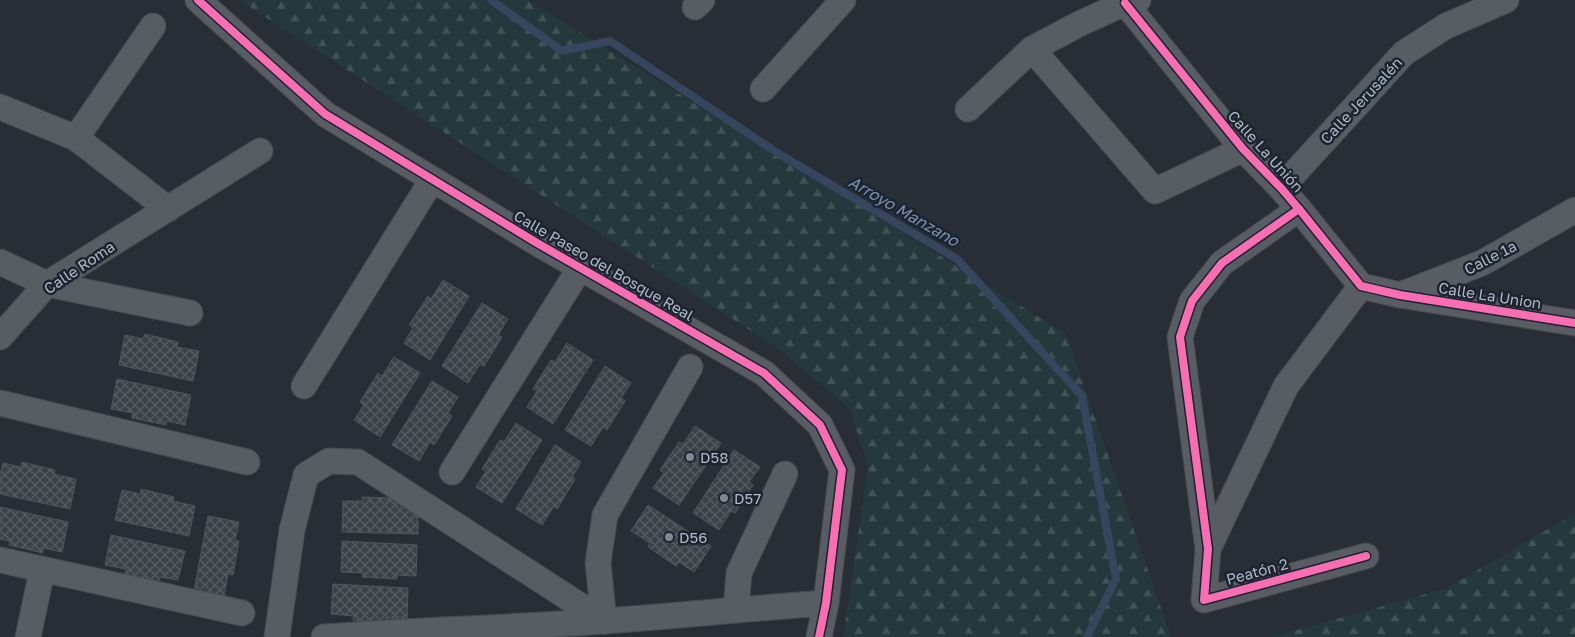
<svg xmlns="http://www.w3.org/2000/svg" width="1575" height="637" viewBox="0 0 1575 637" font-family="'Golos Text',sans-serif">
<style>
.forest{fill:url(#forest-firs)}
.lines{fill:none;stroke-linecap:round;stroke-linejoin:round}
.stream{stroke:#35465e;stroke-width:8}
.building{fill:url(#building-cross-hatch);stroke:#50555d}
.minor-casing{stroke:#464a50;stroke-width:27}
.minor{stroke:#585c63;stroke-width:25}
.cycleway-casing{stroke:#1b2430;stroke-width:11}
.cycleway{stroke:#f96db3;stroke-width:8}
.poi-dot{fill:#818894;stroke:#1b2430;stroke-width:2}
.labels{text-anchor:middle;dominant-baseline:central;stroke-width:5;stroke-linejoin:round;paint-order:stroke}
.street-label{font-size:15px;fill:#b1b9c7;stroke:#1b2430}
.poi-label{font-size:15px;fill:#b1b9c7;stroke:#1b2430;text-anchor:start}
.water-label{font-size:16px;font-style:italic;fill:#7990af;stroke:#1b2430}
</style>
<defs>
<pattern id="forest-firs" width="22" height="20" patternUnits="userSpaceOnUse" patternTransform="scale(1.25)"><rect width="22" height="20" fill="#25383b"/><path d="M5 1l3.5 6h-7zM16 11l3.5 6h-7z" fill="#425356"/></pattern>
<pattern id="building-cross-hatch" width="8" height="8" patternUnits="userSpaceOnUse" patternTransform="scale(1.25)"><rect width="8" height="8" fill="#3d4249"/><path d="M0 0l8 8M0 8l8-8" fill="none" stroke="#575b62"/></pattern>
</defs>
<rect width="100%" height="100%" fill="#282e35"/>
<g class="forest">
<polygon points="239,0 528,0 1066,334 1171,637 843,637 868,468 850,409 779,349"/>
<polygon points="1575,513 1575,637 1272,637 1447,588"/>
</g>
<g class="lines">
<polyline class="stream" points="491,0 562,51 610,41 779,154 957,259 1082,396 1116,579 1087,637"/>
</g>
<g class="building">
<polygon points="443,280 469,296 430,360 404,343 413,328 409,325 428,296 431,299"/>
<polygon points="482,303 508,319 498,335 502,337 484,366 480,364 468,383 442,366"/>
<polygon points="145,334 178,342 177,347 199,351 193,381 119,365 125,335 143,339"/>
<polygon points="567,343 593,360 553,424 527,407 537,391 533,389 551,360 555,362"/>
<polygon points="394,357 420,373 380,437 354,420 364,405 360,402 378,373 382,376"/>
<polygon points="605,366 631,383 621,398 625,401 607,430 603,427 591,446 565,430"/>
<polygon points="117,379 191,395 185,425 167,421 166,425 132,418 133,413 111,409"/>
<polygon points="432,381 458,397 448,413 452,416 434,445 430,442 419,461 392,445"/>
<polygon points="516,423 542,440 502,503 476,487 486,471 482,469 500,440 504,442"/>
<polygon points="695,426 721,443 679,505 653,488 664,473 660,470 679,442 683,444"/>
<polygon points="555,445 581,462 572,477 575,479 557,509 554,506 542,525 516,509"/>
<polygon points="734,450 760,467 749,482 753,485 735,513 731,511 719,530 693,513"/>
<polygon points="22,462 55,470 54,474 76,479 70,509 0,494 0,475 3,463 21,467"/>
<polygon points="141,489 174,497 173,501 195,506 189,536 115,520 122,490 140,494"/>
<polygon points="362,497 396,498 396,503 418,504 418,534 342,532 343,501 362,501"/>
<polygon points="648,505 711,546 694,572 679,562 676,566 648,547 650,543 631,531"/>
<polygon points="0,507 68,522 62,552 43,548 43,553 9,545 10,541 0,539"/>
<polygon points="208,516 239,522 235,541 239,541 233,575 228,574 224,596 194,590"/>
<polygon points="111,535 185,551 178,580 160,577 159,581 125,574 126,569 105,565"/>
<polygon points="342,541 417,545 416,576 397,575 397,579 362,577 363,573 341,572"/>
<polygon points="333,584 408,588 407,619 388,618 388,622 353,620 354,616 331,614"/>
</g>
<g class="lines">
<g class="minor-casing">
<g id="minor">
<polyline points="198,0 325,114 537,243 764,373 820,425 842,470 826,603 819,637"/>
<polyline points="1125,3 1243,149 1281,188 1299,209 1361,286 1400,295 1575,323"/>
<polyline points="695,7 702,0"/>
<polyline points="1032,49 1155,191 1243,149"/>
<polyline points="763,89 843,0"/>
<polyline points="0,107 76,138 168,209"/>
<polyline points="968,109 1032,49 1079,24 1125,3 1138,0"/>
<polyline points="76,138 153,26"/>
<polyline points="1281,188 1404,53 1446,26 1506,0"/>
<polyline points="1299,209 1222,263 1192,301 1180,337 1208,549 1204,600 1366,556"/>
<polyline points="0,262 47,284 190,313"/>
<polyline points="1400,295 1482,263 1575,210"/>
<polyline points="0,337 47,284 260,151"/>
<polyline points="304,386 432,180"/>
<polyline points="0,403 247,462"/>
<polyline points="452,472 580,268"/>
<polyline points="1208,549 1286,386 1361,286"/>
<polyline points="0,560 242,613"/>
<polyline points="736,609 739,573 785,474"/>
<polyline points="604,621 598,563 605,515 690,367"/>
<polyline points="28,637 42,571"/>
<polyline points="277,637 292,530 306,475 329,461 358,462 604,621"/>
<path d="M 324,637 C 417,630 511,628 604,621 C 678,616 752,608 826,603"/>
</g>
</g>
<use href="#minor" class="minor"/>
<g class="cycleway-casing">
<g id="cycleway">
<polyline points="198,0 325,114 537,243 764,373 820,425 842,470 826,603 819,637"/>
<polyline points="1125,3 1243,149 1281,188 1299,209 1361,286 1400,295 1575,323"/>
<polyline points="1299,209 1222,263 1192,301 1180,337 1208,549 1204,600 1366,556"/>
</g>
</g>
<use href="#cycleway" class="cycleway"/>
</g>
<g class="poi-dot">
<circle cx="690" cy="457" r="5"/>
<circle cx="724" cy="498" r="5"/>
<circle cx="669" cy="537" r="5"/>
</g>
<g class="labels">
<g class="street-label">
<text transform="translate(1361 100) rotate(-47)">Calle Jerusalén</text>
<text transform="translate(1266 151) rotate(48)">Calle La Unión</text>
<text transform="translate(1490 257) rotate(-27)">Calle 1a</text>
<text transform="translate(604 265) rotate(30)">Calle Paseo del Bosque Real</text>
<text transform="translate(79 267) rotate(-34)">Calle Roma</text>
<text transform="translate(1490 295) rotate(9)">Calle La Union</text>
<text transform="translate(1257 571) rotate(-15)">Peatón 2</text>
</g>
<g class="poi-label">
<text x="700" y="457">D58</text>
<text x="734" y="498">D57</text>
<text x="679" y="537">D56</text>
</g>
<g class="water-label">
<text transform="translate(904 211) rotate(30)">Arroyo Manzano</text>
</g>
</g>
</svg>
